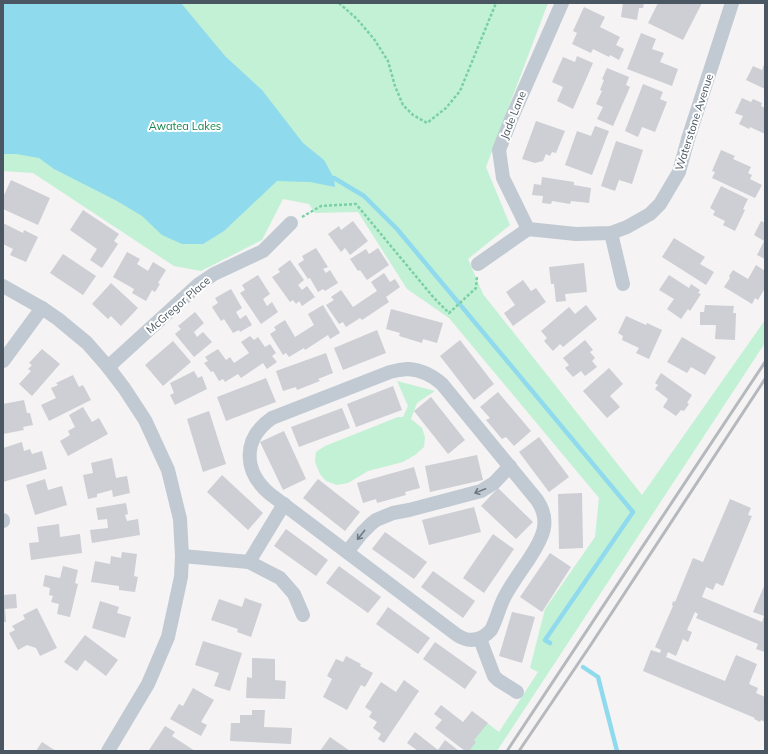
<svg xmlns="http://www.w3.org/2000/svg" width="768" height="754" viewBox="0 0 768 754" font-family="Mulish,sans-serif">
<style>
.green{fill:#c3f1d5}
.water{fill:#90daee}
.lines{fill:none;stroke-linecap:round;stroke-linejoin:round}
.stream{stroke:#90daee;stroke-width:4.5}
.building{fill:#cdcfd5}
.path{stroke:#7ad0a6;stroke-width:2.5;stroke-dasharray:3 2;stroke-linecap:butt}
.minor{stroke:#c1cad2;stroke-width:14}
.rail{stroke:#b5b8bd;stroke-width:3}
.oneway{stroke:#6e7983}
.labels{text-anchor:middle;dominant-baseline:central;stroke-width:4;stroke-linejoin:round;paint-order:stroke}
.street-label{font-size:11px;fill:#4a5661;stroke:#fff}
.park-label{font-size:11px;fill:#17864f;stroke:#fff}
</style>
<rect width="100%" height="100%" fill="#f5f3f3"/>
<g class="green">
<polygon points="3,3 548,3 486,167 510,225 468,259 483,294 642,495 765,320 765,343 497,751 466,751 486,722 499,732 538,672 530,668 545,609 595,537 599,498 449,318 407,289 358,212 315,213 309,204 283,199 262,240 201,271 174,266 33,173 3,171"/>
<polygon points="397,381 435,391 417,403 411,419 422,428 425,437 424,447 415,455 403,462 368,471 348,483 337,485 326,481 320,474 315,462 316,452 325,446 398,417 403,417 408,406"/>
</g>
<polygon class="water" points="3,3 181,3 225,56 262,90 303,143 324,160 334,178 335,187 310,182 277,181 224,231 203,244 182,244 162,235 142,216 117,201 54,169 39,158 16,154 3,154"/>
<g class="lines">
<g class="stream">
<polyline points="334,178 364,196 397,229 633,512 545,640 550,643"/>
<polyline points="583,667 598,677 617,751"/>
</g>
</g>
<g class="building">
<polygon points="623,3 644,3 643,8 639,8 637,20 621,17"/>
<polygon points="658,3 702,3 683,40 648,23"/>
<polygon points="584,7 605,17 600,27 620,37 616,45 624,49 619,60 610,55 609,57 593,49 591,53 572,44 577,33 573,31"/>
<polygon points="641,33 656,39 652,49 664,53 660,62 678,69 672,86 627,69"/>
<polygon points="577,56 593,63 573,109 557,101 563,87 552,82 563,57 575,62"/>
<polygon points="765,62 765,89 746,80 753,66 762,70"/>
<polygon points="607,68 629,77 626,85 630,87 613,126 597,119 603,107 596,104 602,91 600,90 604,80 602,79"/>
<polygon points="643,84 663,92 660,99 667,102 655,132 642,127 638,137 625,131"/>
<polygon points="742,98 751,102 753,99 762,103 761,106 765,108 765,134 750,127 749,129 739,124 743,116 735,113"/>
<polygon points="536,121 565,131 556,153 552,152 550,156 546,154 543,161 535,163 522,159"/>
<polygon points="595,126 609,131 592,175 565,165 577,131 591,136"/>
<polygon points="616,141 643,150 632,184 619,180 615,191 601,186"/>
<polygon points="721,150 735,156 733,159 751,167 748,173 752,175 750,179 762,185 755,198 712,178 715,172 712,171"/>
<polygon points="542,177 574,182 574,185 591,188 589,203 571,201 570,204 552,201 551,204 542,203 543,196 532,195 534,184 541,185"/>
<polygon points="11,180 50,198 38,225 3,209 3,197"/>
<polygon points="721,186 748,199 743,209 745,210 735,231 723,225 725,221 713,215 715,211 710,208"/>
<polygon points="83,210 119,234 114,241 118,244 102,268 90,260 97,249 70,230"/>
<polygon points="353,221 368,241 350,255 345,248 341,252 328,234 339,226 341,230"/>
<polygon points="761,221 765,223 765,259 757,255 764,241 754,235"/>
<polygon points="3,223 23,233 24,230 38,237 26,262 10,255 13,249 3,244"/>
<polygon points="674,238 705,257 700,264 714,272 706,285 662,257"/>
<polygon points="316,248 328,267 323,269 326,273 330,270 338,283 325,291 323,289 318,292 310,278 308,279 298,264 304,260 302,256"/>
<polygon points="378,248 389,265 367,280 360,270 358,271 350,259 366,249 369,254"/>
<polygon points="127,252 140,259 137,264 148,271 153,262 166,270 158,283 160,284 155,292 152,290 146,301 132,293 134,289 113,277"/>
<polygon points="63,254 96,276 83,295 50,273"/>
<polygon points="290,260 304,280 298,285 302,290 307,286 315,297 302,306 299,301 296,304 293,300 290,302 272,277 280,272 278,269"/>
<polygon points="584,263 587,292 565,294 566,301 556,302 554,284 551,284 549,267"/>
<polygon points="756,265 765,271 765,282 764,283 765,284 765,288 758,300 755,298 752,304 724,287 730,278 729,276 733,270 748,279"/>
<polygon points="384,273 390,282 395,279 400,287 386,297 389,302 362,320 360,318 346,327 343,322 339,324 326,305 334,300 331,297 341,290 353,307 377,291 371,282"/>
<polygon points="258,275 270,294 263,299 267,306 272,302 278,312 261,324 240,293 245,290 242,285"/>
<polygon points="669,275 689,288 691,284 700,290 698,293 701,294 690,311 688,309 681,319 667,309 674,299 659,290"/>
<polygon points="523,280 531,291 536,288 546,302 513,326 504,313 515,305 506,292"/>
<polygon points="111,283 138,308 121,326 111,316 108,319 92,304"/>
<polygon points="231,289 242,308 236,312 240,319 246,315 252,325 240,332 239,330 233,333 224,319 221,321 212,307 218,303 215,298"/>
<polygon points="323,305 340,333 330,339 328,335 305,350 304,348 289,357 286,353 283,355 270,334 276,330 274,327 285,320 295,337 314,325 308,314"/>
<polygon points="586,305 597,319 563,347 560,344 553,351 544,341 547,338 541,331 569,307 575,314"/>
<polygon points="705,305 734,306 733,313 736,313 735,340 715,339 716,325 700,325 700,312 704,312"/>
<polygon points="391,309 443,323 437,343 423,339 422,343 399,336 400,333 386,329"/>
<polygon points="195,312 204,323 194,332 197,337 203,332 212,342 194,357 175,334 181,329 178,326"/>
<polygon points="626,316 646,325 647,323 662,330 649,359 636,353 639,348 622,340 623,336 618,333"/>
<polygon points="377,330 386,353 343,370 334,348"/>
<polygon points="250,336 254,340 258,337 265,347 270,344 276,353 272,356 277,362 267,369 263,363 241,378 238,374 225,382 223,379 219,381 213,371 211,372 204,363 208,361 205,357 218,349 226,360 230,357 234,363 249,353 241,342"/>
<polygon points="682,337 716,357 705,375 691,367 687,373 667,362"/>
<polygon points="460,340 494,384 474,400 440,356"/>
<polygon points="585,340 593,350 590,352 595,358 592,361 597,367 585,376 581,371 573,377 565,368 569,365 563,358"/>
<polygon points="173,341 191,362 163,386 145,365"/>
<polygon points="42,349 60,364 32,396 19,384 31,371 28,369 32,365 29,363"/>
<polygon points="326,353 333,373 318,379 320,381 297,390 296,387 283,391 276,371"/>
<polygon points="609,368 623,384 610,396 620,407 607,418 583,391"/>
<polygon points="194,371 198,378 202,376 207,389 175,405 170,395 174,393 170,383"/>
<polygon points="661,373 692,395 687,403 689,404 684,411 681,410 676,416 663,407 668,399 655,389 658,385 655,383"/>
<polygon points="73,375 79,387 83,385 91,400 49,421 41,405 56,398 51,388 58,385 56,383"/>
<polygon points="266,378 276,402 226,421 217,397"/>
<polygon points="393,386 402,410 356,427 347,404"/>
<polygon points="498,392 531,431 514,446 506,437 502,439 486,420 490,418 480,407"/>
<polygon points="431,397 465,440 448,454 414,411"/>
<polygon points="24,400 27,413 30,413 33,425 23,427 24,430 3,434 3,404"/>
<polygon points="83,407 92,422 99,418 108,434 68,456 60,441 70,435 68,431 75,427 69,415"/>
<polygon points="342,408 350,428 299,447 291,427"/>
<polygon points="209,411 226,464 203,472 187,419"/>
<polygon points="284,431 306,479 283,490 260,442"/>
<polygon points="539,437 569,477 549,492 519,452"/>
<polygon points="22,442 24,451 30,449 32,454 42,451 47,469 3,482 3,463 4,463 3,448"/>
<polygon points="477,455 483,480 430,492 425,466"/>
<polygon points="112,458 116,478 127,476 130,493 113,497 112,490 97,494 97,497 88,499 83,475 93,473 91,463"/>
<polygon points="414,467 420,488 405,492 406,495 377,503 376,499 363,503 357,483"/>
<polygon points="222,475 263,513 248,530 207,492"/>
<polygon points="45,479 48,490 62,486 67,505 35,515 26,485"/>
<polygon points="318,479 360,512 345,531 303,498"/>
<polygon points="498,488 533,522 516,539 481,506"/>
<polygon points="582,493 583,548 559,549 558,494"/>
<polygon points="730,499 751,508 748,515 752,516 723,586 716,583 713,590 706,587 702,597 762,622 764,616 753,612 765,584 765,652 756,649 758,644 696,618 698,614 695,612 687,630 692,632 688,642 683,639 676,656 668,652 666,657 725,681 736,655 757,664 749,684 758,688 756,693 765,697 765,722 761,720 760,722 754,719 755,718 643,671 651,650 660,653 661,650 655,647 673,606 672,605 673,601 675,602 693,558 703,562"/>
<polygon points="126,503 128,514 125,515 127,521 138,519 140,535 92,543 90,530 108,528 107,519 98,520 96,508"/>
<polygon points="474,507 481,532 429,545 422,520"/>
<polygon points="59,524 60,537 80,534 82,553 31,560 29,543 39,542 37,527"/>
<polygon points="286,529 328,560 316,576 274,546"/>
<polygon points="385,532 427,562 414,579 372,549"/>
<polygon points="493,534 514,549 484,593 463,578"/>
<polygon points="122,552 137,554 134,576 138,577 135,592 119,590 119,586 91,582 95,561 110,564 111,556 121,558"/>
<polygon points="550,553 571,567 542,612 520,597"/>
<polygon points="63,566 78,570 75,583 78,584 70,617 57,614 59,604 51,602 53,596 49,595 50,588 43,586 45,575 60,578"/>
<polygon points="339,566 381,597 368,613 326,583"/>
<polygon points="433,571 475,601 463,618 421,587"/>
<polygon points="16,594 17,608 5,609 6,622 3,622 3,595"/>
<polygon points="245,598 262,604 251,637 237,632 238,629 211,620 219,599 242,607"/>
<polygon points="100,601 119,607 117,613 131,617 125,638 92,628"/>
<polygon points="388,607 430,638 418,654 376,624"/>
<polygon points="37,608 57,648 40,656 36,648 27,645 18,650 9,633 15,630 12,626 25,619 23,615"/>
<polygon points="512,612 535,617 522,663 499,656"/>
<polygon points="85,635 118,660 106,676 85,660 77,671 64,662"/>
<polygon points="203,641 242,653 230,691 214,686 219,673 195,665"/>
<polygon points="435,642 477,672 465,689 423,659"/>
<polygon points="346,656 361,664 360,666 373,673 365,687 361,685 347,710 323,697 332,679 327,676 336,659 343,662"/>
<polygon points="252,658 275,659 275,680 286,681 285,699 246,698 247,677 252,678"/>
<polygon points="404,680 419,691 384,743 378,739 381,734 373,728 377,722 369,717 372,712 365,707 381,682 396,692"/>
<polygon points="193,688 214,700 201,722 207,725 201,736 170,719 179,704 183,706"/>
<polygon points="441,705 463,722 472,711 488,723 474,740 476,742 469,751 465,751 435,728 442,720 434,714"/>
<polygon points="252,710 265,710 264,727 292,728 291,744 230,741 231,723 240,723 240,715 252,715"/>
<polygon points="165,726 175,732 172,736 195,751 151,751 149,750"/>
<polygon points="415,732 438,750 445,740 459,751 418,751 407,743"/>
<polygon points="330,737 350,751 320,751"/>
<polygon points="42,742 56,751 36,751"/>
</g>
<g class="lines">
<g class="path">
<polyline points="339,3 357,19 374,39 388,61 395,86 403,105 413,115 427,123 446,108 460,91 496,3"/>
<polyline points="302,217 321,206 356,204 434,298 449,313 476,288 477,276"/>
</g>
<g class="minor">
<polyline points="528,229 503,178 499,150 512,117 562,3"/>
<polyline points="611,233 623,284"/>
<polyline points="478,264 528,229 576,234 611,233 627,227 650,214 660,204 679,172 688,139 732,3"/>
<polyline points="3,286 42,308 58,319 87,343 108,367 124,388 145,420 168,470 180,519 182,556 181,577 168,637 148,684 108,751"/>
<polyline points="3,361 42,308"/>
<polyline points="108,367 199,284 214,274 263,251 291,223"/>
<path d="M 408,369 C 422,370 432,375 442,384 L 537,500 C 552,522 542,539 529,559 C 521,571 512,583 505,596 C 499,607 497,619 491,630 C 481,641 469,643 457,635 L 270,494 C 243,471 242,439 272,418 L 390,372 L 399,370 Z"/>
<polyline points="3,520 3,521"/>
<polyline points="347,552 362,533 371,524 376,520 393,513 409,510 481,491 494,483 510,466"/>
<polyline points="182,556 249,562 280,578 294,594 303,615"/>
<polyline points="249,562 284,504"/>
<polyline points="480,639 494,676 498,680 517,692"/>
</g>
<g class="rail">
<polyline points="507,751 765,362"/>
<polyline points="519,751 590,646 765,379"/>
</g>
</g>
<defs><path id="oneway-shaft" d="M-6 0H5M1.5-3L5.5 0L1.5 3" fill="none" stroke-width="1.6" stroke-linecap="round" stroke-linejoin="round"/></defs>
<g class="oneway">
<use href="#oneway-shaft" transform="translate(480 491) rotate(158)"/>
<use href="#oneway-shaft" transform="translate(361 535) rotate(129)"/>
</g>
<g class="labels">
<g class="street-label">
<text transform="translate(513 115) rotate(-68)">Jade Lane</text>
<text transform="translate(694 122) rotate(-72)">Waterstone Avenue</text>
<text transform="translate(178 305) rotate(-41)">McGregor Place</text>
</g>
<g class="park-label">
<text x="185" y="126">Awatea Lakes</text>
</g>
</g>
<rect width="768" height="754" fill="none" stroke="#4a5661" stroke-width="8"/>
</svg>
